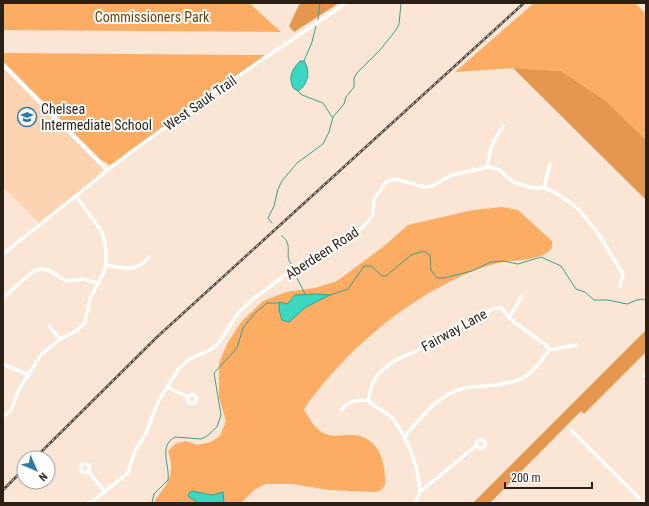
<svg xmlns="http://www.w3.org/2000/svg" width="649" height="506" viewBox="0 0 649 506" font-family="'Roboto Condensed',sans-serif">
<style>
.built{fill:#fdd4b2}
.green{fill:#fdac64}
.forest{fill:#e6974f}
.water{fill:#3cd7c1;stroke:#37a08d}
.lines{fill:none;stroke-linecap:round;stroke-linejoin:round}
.stream{stroke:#37a08d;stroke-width:1}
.street{stroke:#fff;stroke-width:3.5}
.rail-casing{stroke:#57483d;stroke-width:2.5}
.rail{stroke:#fff;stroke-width:1;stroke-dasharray:3;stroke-linecap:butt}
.labels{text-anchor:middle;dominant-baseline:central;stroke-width:4;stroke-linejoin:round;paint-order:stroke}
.park-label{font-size:14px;fill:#703d01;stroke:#fff}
.street-label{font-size:14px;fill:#2c1f15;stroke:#fff}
.poi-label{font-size:14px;fill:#2c1f15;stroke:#fff;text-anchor:start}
</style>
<rect width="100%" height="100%" fill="#fbe6d5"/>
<polygon class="built" points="3,68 102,168 102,171 98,176 39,223 3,187"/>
<g class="green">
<polygon points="3,3 249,3 281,32 3,30"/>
<polygon points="534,3 635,3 646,14 646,140 606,101 561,71 513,68 455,72"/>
<polygon points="3,53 265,55 110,165 101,160 3,61"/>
<path d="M 502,207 L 518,210 L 552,241 L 552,248 C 542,261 513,260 498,263 C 486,266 472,271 461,276 C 399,305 343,353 304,409 C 308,417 314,428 323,433 C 334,439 349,433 360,436 C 381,442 386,467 385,485 L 380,491 L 374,492 L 329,490 L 293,484 L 265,484 L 254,490 L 241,503 L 155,503 L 155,500 C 168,483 176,473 168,451 L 175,444 L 186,441 L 197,445 L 211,442 L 220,436 L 226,421 L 219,397 L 219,363 L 228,342 L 242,321 L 263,301 L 286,292 L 315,288 L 337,281 L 383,247 L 408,225 L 473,210 Z"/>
</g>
<g class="forest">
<polygon points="300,3 339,3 294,32 289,26"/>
<polygon points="513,68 561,71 606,101 646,140 646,200"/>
<polygon points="646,330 646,352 584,414 581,411 490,503 473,503"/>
</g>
<g class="water">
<path d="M 300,61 L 304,61 C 311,71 308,85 298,91 L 293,88 C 288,76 292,70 300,61 Z"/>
<polygon points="317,294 330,295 306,307 289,322 282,320 279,310 279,302 287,304 295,295"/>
<polygon points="192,491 212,495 223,492 224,503 198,503 189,497 188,494"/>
</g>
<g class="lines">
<g class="stream">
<polyline points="318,20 320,3"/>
<polyline points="304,61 312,42 316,26"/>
<polyline points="298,91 302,95 323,103 332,117"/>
<polyline points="272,223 268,218 274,206 278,189 282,181 297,163 323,144 329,132 333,117 344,104 346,97 354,87 354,78 357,73 380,50 396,30 399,24 401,3"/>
<path d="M 282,236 C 295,245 282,259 293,265"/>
<polyline points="297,270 296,276 305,294"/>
<polyline points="330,295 348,289 364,266 371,266 382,276 386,276 411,255 424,251 430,255 431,270 437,278 444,278 472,271 491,262 503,261 518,264 541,257 561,266 576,289 585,292 594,300 608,300 627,304 637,300 643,299 646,301"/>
<path d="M 152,503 L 154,494 L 168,480 C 170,465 158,446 175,437 L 201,439 L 207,436 L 217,427 L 221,415 L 214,373 L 237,348 L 243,328 L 254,314 L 267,303 L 278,303"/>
</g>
<g class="street">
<polyline points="3,65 107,170"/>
<path d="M 488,167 C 488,151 494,140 503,126"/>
<polyline points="544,188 550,164"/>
<polyline points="3,254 127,155 197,104 346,3"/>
<path d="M 106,265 C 123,268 137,273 149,257"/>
<polyline points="3,298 32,272 41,269 48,270 66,281 84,279 97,283"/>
<polyline points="509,318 522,296"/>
<polyline points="49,326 60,339"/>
<polyline points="3,364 29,375"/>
<polyline points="644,375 646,374"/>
<polyline points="167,387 188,397"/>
<circle cx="192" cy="399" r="4.5"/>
<polyline points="368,400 373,382 379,373 394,361 414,352 495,308 501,308 515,323 546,345 549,350"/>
<path d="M 368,400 C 375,408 386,411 393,419 C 408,438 419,468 420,492"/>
<path d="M 341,410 C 349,401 356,400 368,400"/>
<polyline points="3,418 11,410 19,389 41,355 60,339 78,330 85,322 90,299 103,274 106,265 106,249 102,232 76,196"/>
<polyline points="571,430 644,503"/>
<path d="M 404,438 C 419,419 439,393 465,388 C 471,386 479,387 486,386 C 520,383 530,379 549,350 L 576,345"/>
<circle cx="481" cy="444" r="4.5"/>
<circle cx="85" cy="468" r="4.5"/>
<polyline points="88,471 105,492"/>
<polyline points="87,503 93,501 128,473 134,453 146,433 158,402 179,368 190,359 210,350 218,344 239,312 253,299 304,261 351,237 365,225 373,215 374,199 386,182 395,179 425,187 432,186 452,175 488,167 498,169 513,182 532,188 544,188 556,193 568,201 580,211 598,233 623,274 620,286"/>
<polyline points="415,503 420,492 477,445"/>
</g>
<g class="rail-casing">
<g id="rail">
<polyline points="35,458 157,337 524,3"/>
<polyline points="3,490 24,469"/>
</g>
</g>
<use href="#rail" class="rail"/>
</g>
<defs>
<g id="school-ring" transform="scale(1)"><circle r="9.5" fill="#fff" stroke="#2c7aac" stroke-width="1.5"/><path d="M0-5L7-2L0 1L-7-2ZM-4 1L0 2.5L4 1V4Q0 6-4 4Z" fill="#2c7aac"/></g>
</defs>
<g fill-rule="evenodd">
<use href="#school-ring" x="27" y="117"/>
</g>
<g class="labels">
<g class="park-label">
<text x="152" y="17">Commissioners Park</text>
</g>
<g class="street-label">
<text transform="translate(200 103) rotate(-35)">West Sauk Trail</text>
<text transform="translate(322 253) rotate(-33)">Aberdeen Road</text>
<text transform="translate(454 330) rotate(-29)">Fairway Lane</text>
</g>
<g class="poi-label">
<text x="41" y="109">Chelsea<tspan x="41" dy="16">Intermediate School</tspan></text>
</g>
</g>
<rect width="649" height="506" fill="none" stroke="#2c1f15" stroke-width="8"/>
<g transform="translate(36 470) rotate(135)"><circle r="19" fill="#ffffff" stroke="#aba5a1"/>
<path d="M0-3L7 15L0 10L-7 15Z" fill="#2c7aac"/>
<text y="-6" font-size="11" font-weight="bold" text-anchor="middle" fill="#2c1f15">N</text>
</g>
<path d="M505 482v6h87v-6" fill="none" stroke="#2c1f15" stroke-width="2"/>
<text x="511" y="482" font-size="12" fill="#2c1f15" stroke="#ffffff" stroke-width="3" paint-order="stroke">200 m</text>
</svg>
